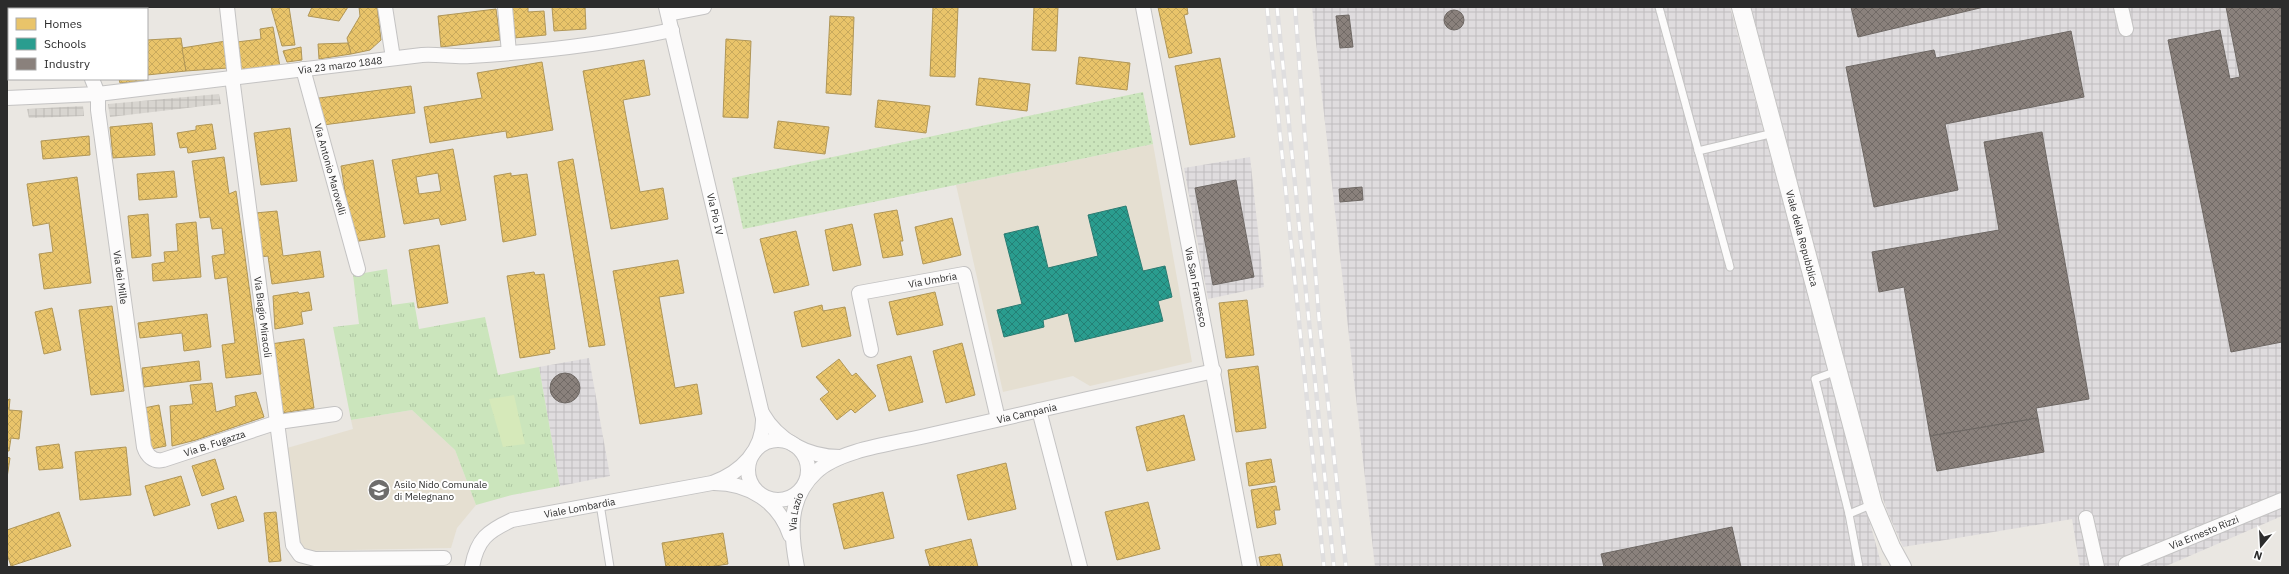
<svg xmlns="http://www.w3.org/2000/svg" width="2289" height="574" viewBox="0 0 2289 574" font-family="'IBM Plex Sans',sans-serif">
<style>
.industrial{fill:url(#industrial-grid)}
.education{fill:#e5dfd1}
.park{fill:url(#park-tufts)}
.garden{fill:url(#garden-dots)}
.pitch{fill:#d6e9ba}
.plaza{fill:url(#plaza-grid)}
.homes{fill:url(#homes-cross-hatch);stroke:#b09657;fill-rule:evenodd}
.schools{fill:url(#schools-cross-hatch);stroke:#2b7b71}
.industry{fill:url(#industry-cross-hatch);stroke:#6e6864}
.lines{fill:none;stroke-linecap:round;stroke-linejoin:round}
.service-casing{stroke:#c4c3c3;stroke-width:9}
.minor-casing{stroke:#c4c3c3;stroke-width:16}
.tertiary-casing{stroke:#c4c3c3;stroke-width:20}
.service{stroke:#fcfbfb;stroke-width:7}
.minor{stroke:#fcfbfb;stroke-width:14}
.tertiary{stroke:#fcfbfb;stroke-width:18}
.rail-casing{stroke:#dfdedf;stroke-width:4.5}
.rail{stroke:#fff;stroke-width:3;stroke-dasharray:9;stroke-linecap:butt}
.labels{text-anchor:middle;dominant-baseline:central;stroke-width:4;stroke-linejoin:round;paint-order:stroke}
.street-label{font-size:10px;fill:#2c2c2c;stroke:#fff}
.poi-label{font-size:10px;fill:#2c2c2c;stroke:#fff;text-anchor:start}
</style>
<defs>
<pattern id="industrial-grid" width="8" height="8" patternUnits="userSpaceOnUse"><rect width="8" height="8" fill="#dfdcde"/><path d="M0 4h8M4 0v8" fill="none" stroke="#c0bdbf"/></pattern>
<pattern id="park-tufts" width="24" height="20" patternUnits="userSpaceOnUse"><rect width="24" height="20" fill="#cbe5bc"/><path d="M3 7l-1-3M5 7V3M7 7l1-3M15 17l-1-3M17 17v-4M19 17l1-3" fill="none" stroke="#aec5a2"/></pattern>
<pattern id="garden-dots" width="8" height="8" patternUnits="userSpaceOnUse"><rect width="8" height="8" fill="#cbe5bc"/><path d="M2 2h.1M6 6h.1" fill="none" stroke="#aec5a2" stroke-width="1.8" stroke-linecap="round"/></pattern>
<pattern id="plaza-grid" width="8" height="8" patternUnits="userSpaceOnUse"><rect width="8" height="8" fill="#d8d5d0"/><path d="M0 4h8M4 0v8" fill="none" stroke="#bab7b3"/></pattern>
<pattern id="homes-cross-hatch" width="8" height="8" patternUnits="userSpaceOnUse"><rect width="8" height="8" fill="#e9c46a"/><path d="M0 0l8 8M0 8l8-8" fill="none" stroke="#c8a95c"/></pattern>
<pattern id="schools-cross-hatch" width="8" height="8" patternUnits="userSpaceOnUse"><rect width="8" height="8" fill="#2a9d8f"/><path d="M0 0l8 8M0 8l8-8" fill="none" stroke="#248075"/></pattern>
<pattern id="industry-cross-hatch" width="8" height="8" patternUnits="userSpaceOnUse"><rect width="8" height="8" fill="#8a817c"/><path d="M0 0l8 8M0 8l8-8" fill="none" stroke="#716a66"/></pattern>
</defs>
<rect width="100%" height="100%" fill="#eae7e2"/>
<g class="industrial">
<polygon points="1312,7 1730,7 1882,567 1375,567"/>
<polygon points="1751,7 2282,7 2282,516 2164,567 2080,567 2072,519 1903,547 1888,513 1877,482"/>
<polygon points="1250,157 1264,287 1208,299 1184,168"/>
<polygon points="589,358 610,476 560,486 539,367"/>
</g>
<g class="education">
<polygon points="1153,144 1192,362 1090,386 1073,376 1003,392 956,185"/>
<polygon points="412,410 455,450 476,505 457,528 451,548 301,551 287,448 353,429 351,420"/>
</g>
<polygon class="park" points="387,269 392,305 414,302 419,329 485,317 498,375 539,367 560,486 512,495 476,505 455,450 412,410 351,420 333,327 359,324 353,275"/>
<polygon class="garden" points="1143,92 1153,144 743,229 732,178"/>
<polygon class="pitch" points="514,395 525,444 503,447 489,399"/>
<g class="plaza">
<polygon points="219,94 221,104 110,117 108,104"/>
<polygon points="83,106 84,116 29,118 27,109"/>
</g>
<g class="homes">
<polygon points="7,7 37,7 39,9 9,9 9,14"/>
<rect x="95" y="7" width="27" height="2"/>
<polygon points="271,7 289,7 295,45 282,46"/>
<polygon points="312,7 348,7 339,21 308,16"/>
<polygon points="359,7 377,7 381,40 370,50 351,54 347,38 360,16"/>
<polygon points="511,7 528,7 528,12 544,11 546,35 514,38"/>
<polygon points="552,7 585,7 586,29 554,31"/>
<polygon points="933,7 958,7 955,77 930,76"/>
<polygon points="1034,7 1058,7 1056,51 1032,50"/>
<polygon points="1158,7 1187,7 1188,14 1184,15 1192,53 1169,58"/>
<polygon points="496,9 500,40 441,47 438,16"/>
<polygon points="830,16 854,17 851,95 826,93"/>
<polygon points="273,27 280,67 241,71 237,42 261,39 260,29"/>
<polygon points="181,38 186,71 147,75 147,40"/>
<polygon points="726,39 751,41 748,118 723,117"/>
<polygon points="226,41 228,68 186,71 182,48"/>
<polygon points="348,43 351,54 319,59 318,44"/>
<polygon points="301,47 302,60 287,62 283,51"/>
<polygon points="1079,57 1130,63 1127,90 1076,84"/>
<polygon points="1220,58 1235,137 1190,145 1175,66"/>
<polygon points="644,60 650,95 623,100 640,192 663,188 668,219 611,229 583,71"/>
<polygon points="542,62 553,130 507,138 506,131 430,143 424,107 482,98 477,73"/>
<polygon points="979,78 1030,84 1027,111 976,105"/>
<polygon points="119,79 144,79 144,81 120,83"/>
<polygon points="411,86 415,113 323,125 319,98"/>
<polygon points="878,100 930,106 926,133 875,127"/>
<polygon points="778,121 829,127 825,154 774,148"/>
<polygon points="152,123 155,155 113,158 110,127"/>
<polygon points="212,124 216,149 188,153 187,147 180,148 177,133 196,130 196,126"/>
<polygon points="290,128 297,181 261,185 254,133"/>
<polygon points="89,136 90,155 43,159 41,141"/>
<path d="M 453,149 L 466,220 L 441,225 L 439,218 L 404,224 L 392,160 ZM 438,173 L 441,191 L 419,194 L 416,177 Z"/>
<polygon points="224,157 229,194 236,191 261,374 226,378 222,345 235,343 227,277 215,279 212,256 225,254 222,228 212,229 210,217 200,218 192,161"/>
<polygon points="573,159 605,345 589,347 558,162"/>
<polygon points="373,160 385,237 353,242 341,166"/>
<polygon points="174,171 177,197 139,200 137,174"/>
<polygon points="511,173 511,176 527,174 536,235 503,242 494,176"/>
<polygon points="77,177 91,283 44,289 39,254 53,252 49,223 33,226 27,184"/>
<polygon points="897,210 903,241 900,241 903,255 883,258 874,214"/>
<polygon points="277,211 283,256 320,251 324,277 272,284 268,256 260,257 255,213"/>
<polygon points="148,214 151,256 132,258 128,216"/>
<polygon points="952,218 961,255 923,264 915,227"/>
<polygon points="196,222 201,277 153,281 152,264 165,262 164,252 178,251 176,224"/>
<polygon points="852,224 861,265 833,271 825,230"/>
<polygon points="796,231 809,285 774,293 760,239"/>
<polygon points="439,245 448,303 418,308 409,250"/>
<polygon points="678,260 684,293 659,297 675,388 697,384 702,414 640,424 613,271"/>
<polygon points="534,272 535,275 544,274 555,349 549,350 550,353 520,358 507,276"/>
<polygon points="298,292 299,294 309,292 312,310 301,312 303,324 275,329 273,296"/>
<polygon points="935,292 943,325 897,335 889,302"/>
<polygon points="1247,300 1254,355 1226,358 1219,303"/>
<polygon points="822,305 823,311 845,307 851,336 802,347 794,312"/>
<polygon points="112,306 124,391 91,395 79,310"/>
<polygon points="52,308 61,350 44,354 35,312"/>
<polygon points="207,314 211,347 184,351 182,333 140,338 138,323"/>
<polygon points="304,339 314,408 282,413 271,344"/>
<polygon points="962,343 975,395 946,403 933,351"/>
<polygon points="911,356 923,402 889,411 877,365"/>
<polygon points="839,359 852,376 856,373 876,396 855,413 851,409 837,420 820,399 829,392 816,377"/>
<polygon points="199,361 201,380 144,387 142,368"/>
<polygon points="1258,366 1266,428 1236,432 1228,370"/>
<polygon points="212,383 216,412 236,406 235,396 256,392 264,417 196,440 172,446 170,406 193,404 190,385"/>
<polygon points="10,399 9,410 22,411 19,439 11,438 9,451 7,451 7,400"/>
<polygon points="159,405 166,446 151,449 144,408"/>
<polygon points="1184,415 1195,460 1147,471 1136,427"/>
<polygon points="59,444 63,468 39,470 36,447"/>
<polygon points="126,447 131,495 80,500 75,452"/>
<polygon points="7,457 10,458 7,478"/>
<polygon points="215,459 224,489 202,496 192,466"/>
<polygon points="1271,459 1275,482 1249,486 1246,463"/>
<polygon points="1006,463 1016,509 968,520 957,475"/>
<polygon points="181,476 190,505 154,516 145,486"/>
<polygon points="1276,486 1280,510 1274,510 1276,524 1257,528 1251,490"/>
<polygon points="883,492 894,538 844,549 833,504"/>
<polygon points="236,496 244,521 218,529 211,504"/>
<polygon points="1148,502 1160,549 1117,560 1105,512"/>
<polygon points="59,512 71,546 11,566 7,554 7,530"/>
<polygon points="276,512 281,561 269,562 264,513"/>
<polygon points="723,533 728,564 709,567 666,567 662,543"/>
<polygon points="971,539 978,567 930,567 925,550"/>
<polygon points="1280,554 1283,567 1261,567 1259,557"/>
</g>
<polygon class="schools" points="1126,206 1143,271 1165,266 1172,297 1158,301 1163,321 1075,342 1068,313 1043,320 1044,327 1004,337 997,310 1022,304 1004,234 1038,226 1048,268 1098,256 1088,215"/>
<g class="industry">
<polygon points="1851,7 1984,7 1858,37"/>
<polygon points="2226,7 2282,7 2282,342 2231,352 2168,40 2220,30 2230,79 2240,77"/>
<circle cx="1454" cy="20" r="10"/>
<polygon points="1349,15 1353,47 1340,48 1336,16"/>
<polygon points="2071,31 2084,97 1945,124 1958,190 1874,207 1846,67 1934,50 1936,58"/>
<polygon points="2042,132 2089,399 2036,408 2038,418 1930,436 1904,287 1879,292 1872,252 1999,230 1984,142"/>
<polygon points="1236,180 1254,277 1213,285 1195,188"/>
<polygon points="1362,187 1363,200 1340,202 1339,189"/>
<circle cx="565" cy="388" r="15"/>
<polygon points="2038,418 2044,452 1937,471 1930,436"/>
<polygon points="1732,527 1741,567 1604,567 1601,554"/>
</g>
<g class="lines">
<g class="service-casing">
<g id="service">
<polyline points="1659,7 1730,267"/>
<polyline points="1698,151 1774,133"/>
<polyline points="1837,371 1815,379 1849,514 1859,567"/>
<polyline points="600,504 610,567"/>
<polyline points="1849,514 1873,504"/>
</g>
</g>
<g class="minor-casing">
<g id="minor">
<polyline points="69,7 69,9"/>
<polyline points="227,7 235,78"/>
<polyline points="385,7 393,58"/>
<polyline points="505,7 509,53"/>
<path id="s1" d="M 1143,7 L 1250,567"/>
<polyline points="2121,7 2126,29"/>
<polyline points="668,14 704,7"/>
<path id="s2" d="M 303,69 L 358,269"/>
<path id="s3" d="M 232,77 L 293,545 L 300,555 L 315,559 L 444,558"/>
<path id="s4" d="M 92,79 L 98,94 L 98,110 L 144,447 C 147,456 153,462 163,460 L 278,422 L 335,414"/>
<path id="s5" d="M 7,98 L 98,94 L 422,55 C 438,54 454,57 470,56 C 538,52 606,44 672,30"/>
<path id="s6" d="M 871,350 L 859,293 L 964,274 L 998,419"/>
<polyline points="1039,410 1080,567"/>
<path d="M 762,413 C 778,441 808,457 840,457"/>
<circle cx="778" cy="470" r="30"/>
<path d="M 714,483 C 749,483 779,502 790,535"/>
<polyline points="2086,518 2097,567"/>
<path id="s7" d="M 2126,564 L 2282,500"/>
<path id="s8" d="M 472,567 C 477,539 488,531 512,520 L 712,483 C 741,473 764,450 763,418 L 666,7"/>
<path id="s9" d="M 797,567 C 790,532 788,498 816,472 C 840,449 898,443 930,435 C 1025,413 1119,392 1214,371"/>
</g>
</g>
<g class="tertiary-casing">
<g id="tertiary">
<path id="s10" d="M 1741,7 L 1873,504 L 1891,547 L 1902,567"/>
</g>
</g>
<use href="#service" class="service"/>
<use href="#minor" class="minor"/>
<use href="#tertiary" class="tertiary"/>
<g class="rail-casing">
<g id="rail">
<polyline points="1267,7 1324,567"/>
<polyline points="1277,7 1334,567"/>
<polyline points="1295,7 1319,319 1346,567"/>
</g>
</g>
<use href="#rail" class="rail"/>
</g>
<defs>
<g id="school-disc" transform="scale(1.15)"><circle r="9.5" fill="#6e6d6c" stroke="#fff"/><path d="M0-5L7-2L0 1L-7-2ZM-4 1L0 2.5L4 1V4Q0 6-4 4Z" fill="#fff"/></g>
</defs>
<g fill-rule="evenodd">
<use href="#school-disc" x="379" y="490"/>
</g>
<g class="labels">
<g class="street-label">
<text stroke="none"><textPath href="#s5" startOffset="335">Via 23 marzo 1848</textPath></text>
<text stroke="none"><textPath href="#s2" startOffset="104">Via Antonio Marovelli</textPath></text>
<text transform="translate(715 214) rotate(77)">Via Pio IV</text>
<text stroke="none"><textPath href="#s10" startOffset="239">Viale della Repubblica</textPath></text>
<text stroke="none"><textPath href="#s4" startOffset="201">Via dei Mille</textPath></text>
<text stroke="none"><textPath href="#s6" startOffset="133">Via Umbria</textPath></text>
<text stroke="none"><textPath href="#s1" startOffset="285">Via San Francesco</textPath></text>
<text stroke="none"><textPath href="#s3" startOffset="242">Via Biagio Miracoli</textPath></text>
<text stroke="none"><textPath href="#s9" startOffset="322">Via Campania</textPath></text>
<text stroke="none"><textPath href="#s4" startOffset="452">Via B. Fugazza</textPath></text>
<text stroke="none"><textPath href="#s8" startOffset="134">Viale Lombardia</textPath></text>
<text stroke="none"><textPath href="#s9" startOffset="56">Via Lazio</textPath></text>
<text stroke="none"><textPath href="#s7" startOffset="84">Via Ernesto Rizzi</textPath></text>
</g>
<g class="poi-label">
<text x="394" y="484">Asilo Nido Comunale<tspan x="394" dy="12">di Melegnano</tspan></text>
</g>
</g>
<rect width="2289" height="574" fill="none" stroke="#2c2c2c" stroke-width="16"/>
<rect x="8" y="8" width="140" height="72" fill="#ffffff" stroke="#ababab"/>
<rect x="16" y="18" width="20" height="12" fill="#e9c46a" stroke="#ababab"/>
<text x="44" y="28" font-size="12" fill="#2c2c2c">Homes</text>
<rect x="16" y="38" width="20" height="12" fill="#2a9d8f" stroke="#ababab"/>
<text x="44" y="48" font-size="12" fill="#2c2c2c">Schools</text>
<rect x="16" y="58" width="20" height="12" fill="#8a817c" stroke="#ababab"/>
<text x="44" y="68" font-size="12" fill="#2c2c2c">Industry</text>
<g transform="translate(2261 546) rotate(198)" stroke="#ffffff" stroke-width="3" paint-order="stroke">
<path d="M0-3L7 15L0 10L-7 15Z" fill="#2c2c2c"/>
<text y="-6" font-size="11" font-weight="bold" text-anchor="middle" fill="#2c2c2c">N</text>
</g>
</svg>
